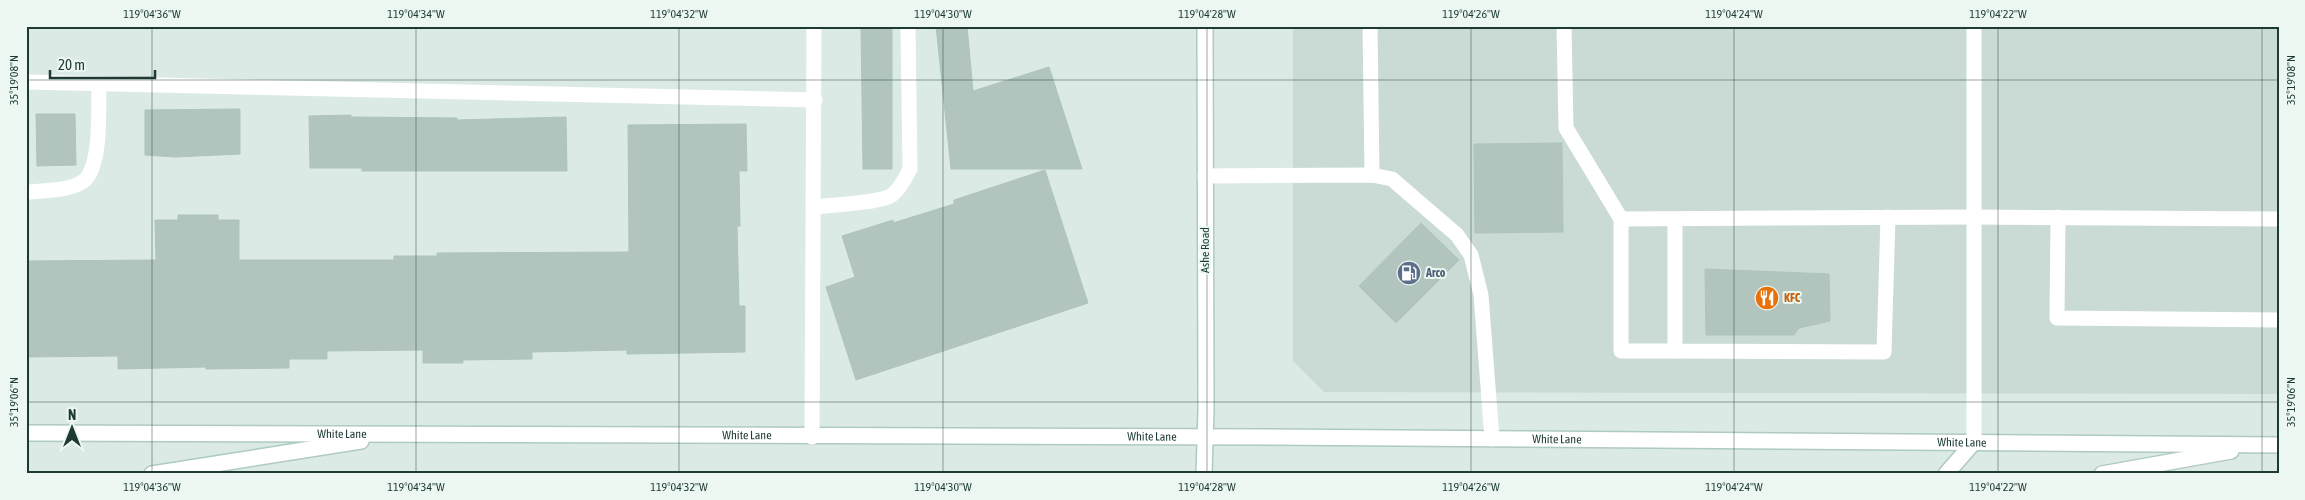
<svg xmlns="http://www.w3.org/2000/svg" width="2305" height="500" viewBox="0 0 2305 500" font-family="'Asap Condensed',sans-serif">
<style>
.built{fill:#cadad4}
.building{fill:#b1c5be;stroke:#aec4bd}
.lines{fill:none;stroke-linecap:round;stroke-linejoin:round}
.secondary-casing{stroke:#aecac3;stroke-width:18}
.lane{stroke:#fff;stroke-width:15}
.street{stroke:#fff;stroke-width:15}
.secondary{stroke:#fff;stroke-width:15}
.ticks{fill:none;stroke:#1d3a35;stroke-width:1;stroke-opacity:0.45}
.labels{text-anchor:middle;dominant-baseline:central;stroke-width:4;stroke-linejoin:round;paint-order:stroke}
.street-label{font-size:12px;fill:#1d3a35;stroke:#ecf7f2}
.service-label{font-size:12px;font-weight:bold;fill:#4e5e75;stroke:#ecf7f2;text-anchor:start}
.food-label{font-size:12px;font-weight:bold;fill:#c56008;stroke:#ecf7f2;text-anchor:start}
.neatline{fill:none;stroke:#1d3a35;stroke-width:2}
.ticks-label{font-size:12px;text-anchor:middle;fill:#1d3a35}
</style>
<rect width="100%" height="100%" fill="#dceae5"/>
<polygon class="built" points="1293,26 2279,26 2279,394 1324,392 1293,361"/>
<g class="building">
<polygon points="861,26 892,26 892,169 863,169"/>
<polygon points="936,26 967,26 973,91 1049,67 1082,169 951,169"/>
<polygon points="240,109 240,154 175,157 145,155 145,110"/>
<polygon points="36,114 75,114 76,165 37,166"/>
<polygon points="351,115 351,117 457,118 457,120 566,117 567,171 362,171 362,168 310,168 309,116"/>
<polygon points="746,124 747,171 739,171 740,226 737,226 739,306 745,306 745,352 627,354 627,350 532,352 532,359 463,360 463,363 423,363 423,350 327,351 327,359 289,359 289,368 206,369 206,367 118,369 118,356 26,357 26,261 156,260 155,220 178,220 178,215 218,215 218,220 239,220 239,260 394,260 394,256 437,256 437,253 629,252 628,125"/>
<polygon points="1562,143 1563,232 1475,233 1474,144"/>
<polygon points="1045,170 1088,303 856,380 826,287 855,277 842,236 893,220 893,223 954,204 954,200"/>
<polygon points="1421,223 1459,260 1396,323 1359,286"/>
<polygon points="1705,269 1829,274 1830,321 1799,328 1794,335 1706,335"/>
</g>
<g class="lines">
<g class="secondary-casing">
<g id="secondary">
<path id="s1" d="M 26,433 L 1270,437 L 2279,445"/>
<polyline points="152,474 361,441"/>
<polyline points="1204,474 1206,409 1205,26"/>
<polyline points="1946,474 1974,442"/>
<polyline points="2102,474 2231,451"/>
</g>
</g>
<g class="lane">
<polyline points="1370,26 1372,175"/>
<polyline points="1564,26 1566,128 1621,219 1974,217 2279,219"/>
<polyline points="1205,176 1372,175 1392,179 1457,235 1471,255 1481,295 1492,439"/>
<path d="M 26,192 C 42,191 75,191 86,179 C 102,160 98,108 99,84"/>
<path d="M 814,207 C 830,205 881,203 892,195 C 900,189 906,177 910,169 L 908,26"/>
<polyline points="2058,217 2057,318 2279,320"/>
<polyline points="1621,219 1621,351 1675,351"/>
<polyline points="1675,219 1675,351 1884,352 1888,217"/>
<polyline points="812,437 814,26"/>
<polyline points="1974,442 1974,26"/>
</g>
<polyline class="street" points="26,82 815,100"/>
<use href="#secondary" class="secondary"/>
</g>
<path class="ticks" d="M 152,26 L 152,474M 416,26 L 416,474M 679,26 L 679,474M 943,26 L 943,474M 1207,26 L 1207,474M 1471,26 L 1471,474M 1734,26 L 1734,474M 1998,26 L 1998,474M 2262,26 L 2262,474M 26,80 L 2279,80M 26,402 L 2279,402"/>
<defs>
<g id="fuel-disc" transform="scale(1.25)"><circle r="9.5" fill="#5c6f8a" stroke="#ecf7f2"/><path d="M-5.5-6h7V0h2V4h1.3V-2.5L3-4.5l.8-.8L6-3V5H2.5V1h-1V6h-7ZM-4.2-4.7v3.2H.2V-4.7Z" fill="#fff"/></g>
<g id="restaurant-disc" transform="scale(1.25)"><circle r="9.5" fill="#e8710a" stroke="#ecf7f2"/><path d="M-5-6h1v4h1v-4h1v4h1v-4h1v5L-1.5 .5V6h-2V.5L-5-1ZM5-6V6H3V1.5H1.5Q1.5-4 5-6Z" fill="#fff"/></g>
</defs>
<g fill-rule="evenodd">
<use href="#fuel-disc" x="1409" y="273"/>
<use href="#restaurant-disc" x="1767" y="298"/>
</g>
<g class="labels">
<g class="street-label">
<text transform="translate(1205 250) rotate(-90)">Ashe Road</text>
<text stroke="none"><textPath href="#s1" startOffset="316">White Lane</textPath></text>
<text stroke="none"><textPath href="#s1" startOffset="721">White Lane</textPath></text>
<text stroke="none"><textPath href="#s1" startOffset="1126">White Lane</textPath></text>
<text stroke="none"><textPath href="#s1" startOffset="1531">White Lane</textPath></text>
<text stroke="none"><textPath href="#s1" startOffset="1936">White Lane</textPath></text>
</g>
<g class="service-label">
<text x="1426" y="273">Arco</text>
</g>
<g class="food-label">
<text x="1784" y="298">KFC</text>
</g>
</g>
<rect width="2305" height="500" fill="none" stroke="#ecf7f2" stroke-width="55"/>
<g transform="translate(72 428)" stroke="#ecf7f2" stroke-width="4" paint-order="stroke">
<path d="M0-4L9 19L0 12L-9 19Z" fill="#1d3a35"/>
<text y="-8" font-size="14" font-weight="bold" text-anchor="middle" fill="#1d3a35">N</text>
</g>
<path d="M50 70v8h105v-8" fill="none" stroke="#1d3a35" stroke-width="2.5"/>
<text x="58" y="70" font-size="15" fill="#1d3a35" stroke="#ecf7f2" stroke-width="4" paint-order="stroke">20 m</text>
<rect x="28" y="28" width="2250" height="444" class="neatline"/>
<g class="ticks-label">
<text x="152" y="18">119°04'36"W</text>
<text x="416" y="18">119°04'34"W</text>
<text x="679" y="18">119°04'32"W</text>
<text x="943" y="18">119°04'30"W</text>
<text x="1207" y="18">119°04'28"W</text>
<text x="1471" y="18">119°04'26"W</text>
<text x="1734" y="18">119°04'24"W</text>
<text x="1998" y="18">119°04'22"W</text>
<text transform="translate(14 80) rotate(-90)" y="4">35°19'08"N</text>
<text transform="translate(2291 80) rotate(-90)" y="4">35°19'08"N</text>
<text transform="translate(14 402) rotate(-90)" y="4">35°19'06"N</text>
<text transform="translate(2291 402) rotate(-90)" y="4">35°19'06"N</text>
<text x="152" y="491">119°04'36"W</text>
<text x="416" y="491">119°04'34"W</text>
<text x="679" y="491">119°04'32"W</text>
<text x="943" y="491">119°04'30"W</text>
<text x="1207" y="491">119°04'28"W</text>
<text x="1471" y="491">119°04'26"W</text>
<text x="1734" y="491">119°04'24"W</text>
<text x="1998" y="491">119°04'22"W</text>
</g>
</svg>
